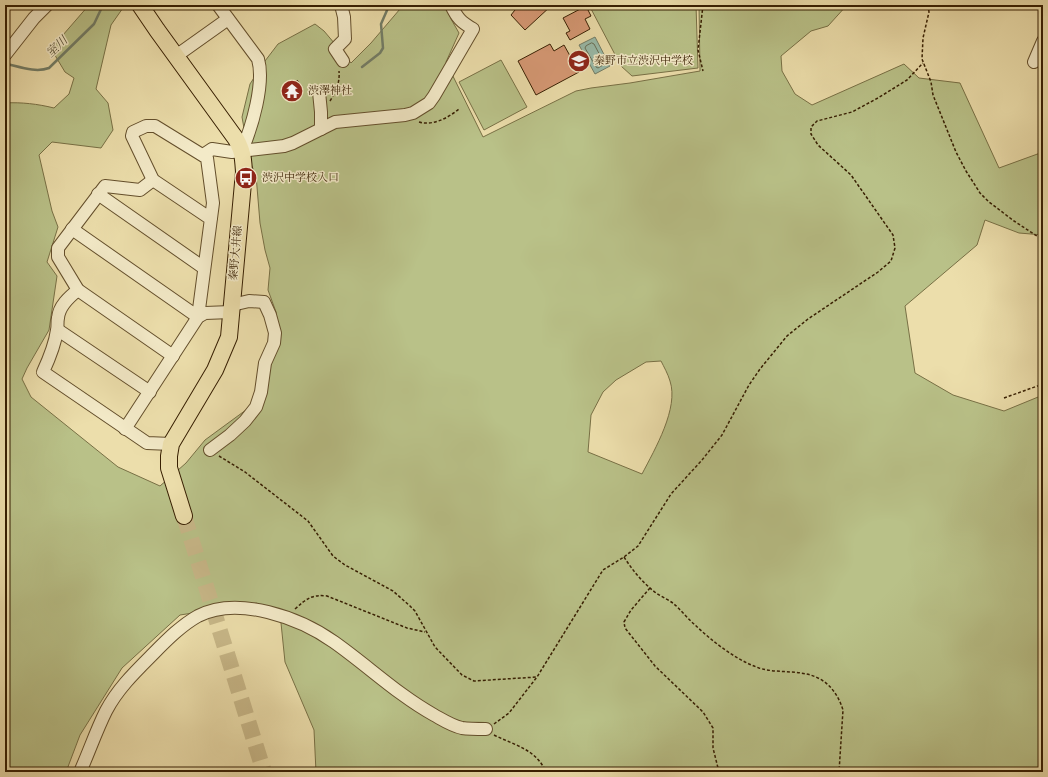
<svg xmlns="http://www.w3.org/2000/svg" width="1048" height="777" viewBox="0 0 1048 777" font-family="'IM FELL English','Noto Serif JP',serif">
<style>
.green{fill:#b9c188;stroke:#787045;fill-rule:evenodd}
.water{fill:#99bcab;stroke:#727d67}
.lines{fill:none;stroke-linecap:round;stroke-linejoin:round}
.shore{stroke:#686e56;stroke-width:1}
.stream{stroke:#727d67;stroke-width:2.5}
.building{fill:#d79975;stroke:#371f02}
.major-tunnel{stroke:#c8b889;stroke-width:16;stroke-dasharray:16 8;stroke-linecap:butt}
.minor-casing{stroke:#644f2c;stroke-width:14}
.major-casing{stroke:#371f02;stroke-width:18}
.path{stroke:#371f02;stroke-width:1.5;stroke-dasharray:3 2;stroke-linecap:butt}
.minor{stroke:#f3eac8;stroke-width:12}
.major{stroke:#ecdeab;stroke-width:16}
.labels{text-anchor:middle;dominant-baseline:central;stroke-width:3;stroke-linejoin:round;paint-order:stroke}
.poi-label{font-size:11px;fill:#371f02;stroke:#f3eac8;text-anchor:start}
.street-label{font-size:11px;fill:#371f02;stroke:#f3eac8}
.water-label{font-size:12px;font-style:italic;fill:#544e35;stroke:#f3eac8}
</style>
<rect width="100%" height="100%" fill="#ecdeab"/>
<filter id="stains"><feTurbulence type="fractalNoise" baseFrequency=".005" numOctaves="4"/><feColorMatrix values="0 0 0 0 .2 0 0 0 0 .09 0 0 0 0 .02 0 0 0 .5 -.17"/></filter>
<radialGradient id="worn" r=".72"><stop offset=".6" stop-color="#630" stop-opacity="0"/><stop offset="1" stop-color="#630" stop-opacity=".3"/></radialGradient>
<g class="green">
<path d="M 89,5 L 125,5 L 111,25 L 96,89 L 108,103 L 113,130 L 101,148 L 52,142 L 39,155 L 52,211 L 58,227 L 47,262 L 57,276 L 49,330 L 27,368 L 22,379 L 31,397 L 118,467 L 160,486 L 186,463 L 205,440 L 250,407 L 280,342 L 276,312 L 268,290 L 270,268 L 265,250 L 260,223 L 256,175 L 250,162 L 242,117 L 250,84 L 265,61 L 278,44 L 315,24 L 324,31 L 351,63 L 371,43 L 400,9 L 401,5 L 446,5 L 451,19 L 459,33 L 446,62 L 483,137 L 576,91 L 591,88 L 630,83 L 700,71 L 699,5 L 847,5 L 828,26 L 811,31 L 781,56 L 782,71 L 795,94 L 812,105 L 904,64 L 919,78 L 960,83 L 999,168 L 1043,152 L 1043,235 L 1019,233 L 985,220 L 977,245 L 905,306 L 915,373 L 953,395 L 1004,411 L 1043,395 L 1043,772 L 316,772 L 314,730 L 285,662 L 281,623 L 257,603 L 180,615 L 122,668 L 80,735 L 66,772 L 5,772 L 5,103 C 21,102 38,104 54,108 L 69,94 L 74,78 L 65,72 L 53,52 L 56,43 ZM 661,361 C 664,367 668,374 670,381 C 679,408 655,449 642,474 L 588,452 L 591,415 L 603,392 L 616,380 L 646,362 Z"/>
<polygon points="589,5 696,5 698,68 632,76 621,66"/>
<polygon points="501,60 527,107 484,130 459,82"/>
</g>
<polygon class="water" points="595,37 610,66 595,74 579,45"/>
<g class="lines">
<polygon class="shore" points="592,43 594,44 604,63 603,65 598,68 596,67 585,48 586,46"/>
<g class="stream">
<path d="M 7,64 C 20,67 36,73 49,68 L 94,24 L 103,5"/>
<polyline points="362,67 380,53 383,48 381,24 388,8 391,5"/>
</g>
</g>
<g class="building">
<polygon points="519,5 552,5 525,30 511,15"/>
<polygon points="586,6 591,16 585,19 590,29 570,40 566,33 570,31 563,18"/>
<polygon points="550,44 554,51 564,45 579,72 536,95 518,61"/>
<polygon points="293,80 295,82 297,80 302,86 300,87 303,90 289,101 282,92 287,88 286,86"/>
</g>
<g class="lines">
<polyline class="major-tunnel" points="184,516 264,772"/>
<g class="minor-casing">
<g id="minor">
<path d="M 218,5 L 258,59 C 265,83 252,127 242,150"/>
<polyline points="341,5 344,17 345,39 335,49 343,61"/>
<polyline points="5,55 34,18 47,5"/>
<polyline points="176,56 228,19"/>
<polyline points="1034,62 1043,41"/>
<polyline points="319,92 321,112 321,129"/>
<path d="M 203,155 L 212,149 L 232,152 L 284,146 L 293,143 L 335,122 L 405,115 L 413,113 L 429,103 L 434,96 L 473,29 C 461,22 457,18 451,5"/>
<polyline points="153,180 140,190 105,186 58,248 58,257 78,290 173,356"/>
<polyline points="98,194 204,268"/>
<polyline points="72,229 198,317 213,203 207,158 155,126 146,126 133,132 132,136 153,180 211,219"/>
<path d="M 78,290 C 69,297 59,306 58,318 C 57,322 58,326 57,330 C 55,345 49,359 43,372 L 147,443 L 171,444"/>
<polyline points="58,330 150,392"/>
<polyline points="125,429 198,317 205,313 231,312"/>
<polyline points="210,450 230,435 245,421 256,407 261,392 265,363 274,343 275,333 270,315 264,302 249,301 232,305"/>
<path d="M 80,772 C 89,752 96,731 106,711 C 117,690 133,674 150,657 C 164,643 180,626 198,616 C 238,595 300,618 334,642 C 368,666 398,695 434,715 C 443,720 452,726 462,728 C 469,729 478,729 486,729"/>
</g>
</g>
<g class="major-casing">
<path id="major" d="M 140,5 L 157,30 L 236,139 C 243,152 243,157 244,172 L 229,337 L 215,370 L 171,444 L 169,456 L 169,468 L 184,516"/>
</g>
<g class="path">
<polyline points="703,5 698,50 703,71"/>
<polyline points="928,5 929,12 923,38 922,59 931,82 933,95 956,152 966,171 980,193 989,202 1014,221 1043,240"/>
<path d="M 330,101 C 336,91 340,83 339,71"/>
<path d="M 419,122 C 433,126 448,118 459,109"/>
<polyline points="1004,398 1043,384"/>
<polyline points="219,456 245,472 308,521 333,556 345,565 393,591 410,606 415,611 435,647 462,675 474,681 537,677"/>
<path d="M 624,557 C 633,571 643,583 656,593 C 662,597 669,600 674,604 C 681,610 687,618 694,624 C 712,641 734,659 759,668 C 778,674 800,669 818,678 C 831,684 839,697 843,710 L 839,772"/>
<polyline points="650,588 631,610 624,622 625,628 655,666 703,712 713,728 713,748 719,772"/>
<path d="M 295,609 C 306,599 312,594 327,596 L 407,628 L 425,632"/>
<polyline points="494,724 509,713 537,677 603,570 624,557 638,546 671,494 702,460 722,435 749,385 760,369 787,336 808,319 878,272 891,261 895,248 893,235 851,175 818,145 811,134 811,127 817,121 852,112 878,98 907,80 923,63"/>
<path d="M 494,735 C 514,745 536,749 546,772"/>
</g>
<use href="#minor" class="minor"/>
<use href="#major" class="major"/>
</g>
<defs>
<g id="school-disc" transform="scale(1.15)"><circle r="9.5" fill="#8f2418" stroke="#f3eac8"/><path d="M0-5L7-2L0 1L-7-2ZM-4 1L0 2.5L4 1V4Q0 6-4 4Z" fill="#fff"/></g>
<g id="temple-disc" transform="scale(1.15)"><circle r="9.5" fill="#8f2418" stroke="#f3eac8"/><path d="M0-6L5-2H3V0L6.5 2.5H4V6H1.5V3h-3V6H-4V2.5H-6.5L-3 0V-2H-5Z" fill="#fff"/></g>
<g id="bus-disc" transform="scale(1.15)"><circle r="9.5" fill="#8f2418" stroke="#f3eac8"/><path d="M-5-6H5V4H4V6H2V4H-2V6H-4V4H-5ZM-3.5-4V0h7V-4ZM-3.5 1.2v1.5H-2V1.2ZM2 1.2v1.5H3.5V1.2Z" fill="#fff"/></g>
</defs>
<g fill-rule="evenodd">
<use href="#school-disc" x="579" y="61"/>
<use href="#temple-disc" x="292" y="91"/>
<use href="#bus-disc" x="246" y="178"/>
</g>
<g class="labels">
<g class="poi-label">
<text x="594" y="61">秦野市立渋沢中学校</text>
<text x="308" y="91">渋澤神社</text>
<text x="262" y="178">渋沢中学校入口</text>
</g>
<g class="street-label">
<text transform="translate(236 253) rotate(-85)">秦野大井線</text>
</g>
<g class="water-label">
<text transform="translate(57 47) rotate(-44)">室川</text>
</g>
</g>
<rect width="1048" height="777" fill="none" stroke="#ecdeab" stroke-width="20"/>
<rect x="6" y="6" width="1036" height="765" fill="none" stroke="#371f02" stroke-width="2"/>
<rect x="10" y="10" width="1028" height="757" fill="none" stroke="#371f02"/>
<rect width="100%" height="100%" filter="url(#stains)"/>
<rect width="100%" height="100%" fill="url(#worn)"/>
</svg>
